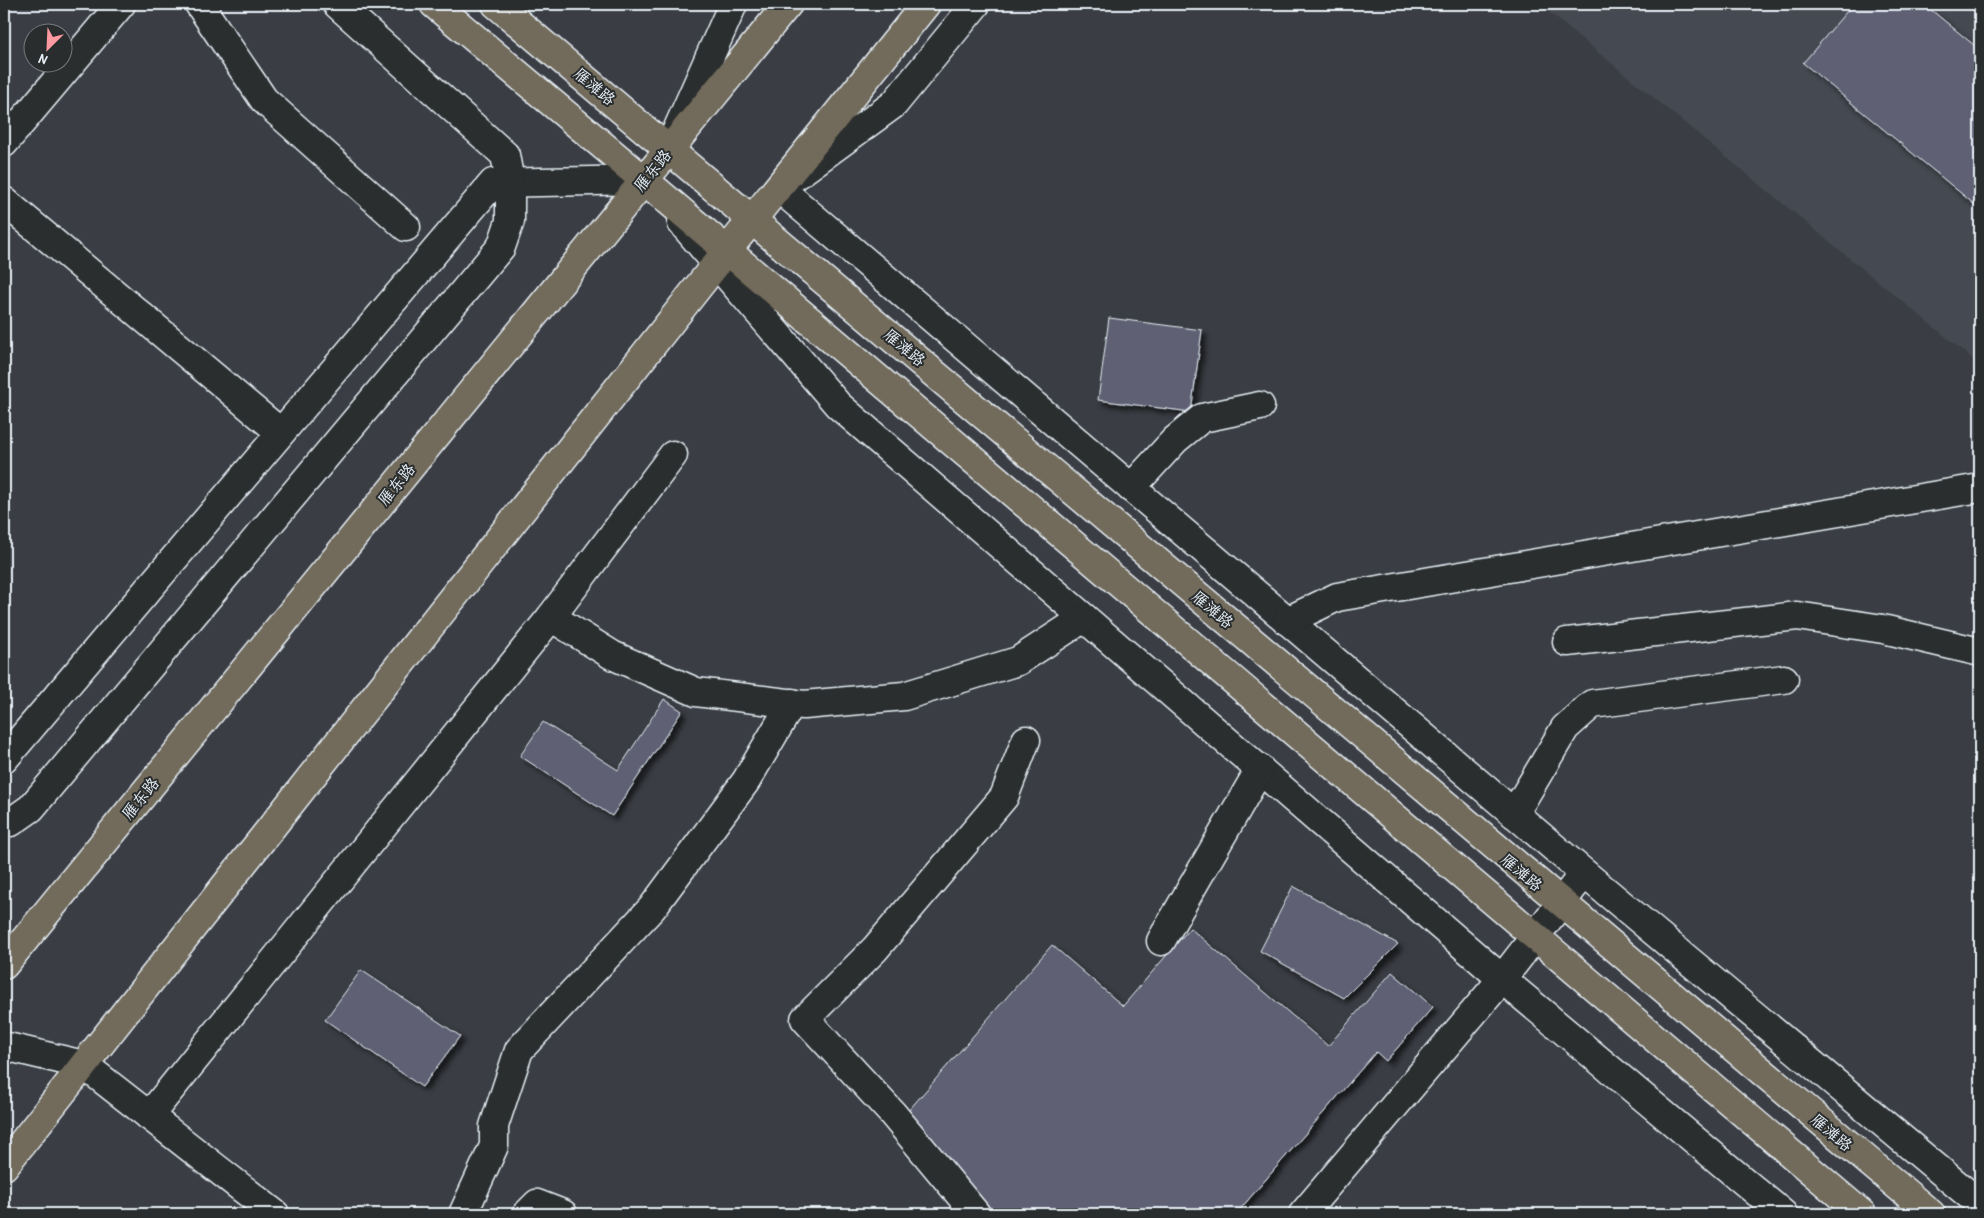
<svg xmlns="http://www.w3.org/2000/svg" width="1984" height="1218" viewBox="0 0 1984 1218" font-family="'Patrick Hand','LXGW WenKai TC',sans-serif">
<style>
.built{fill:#454851}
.building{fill:#5e6173;stroke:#e8f1f8;filter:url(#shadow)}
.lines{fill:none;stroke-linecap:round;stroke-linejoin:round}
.minor-casing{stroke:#e8f1f8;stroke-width:31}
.major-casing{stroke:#e8f1f8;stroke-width:31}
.minor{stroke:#2a2d2e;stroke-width:28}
.major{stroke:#726b5a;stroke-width:28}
.labels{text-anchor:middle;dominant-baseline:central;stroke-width:4;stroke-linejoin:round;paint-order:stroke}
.street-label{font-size:16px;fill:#e8f1f8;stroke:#2a2d2e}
</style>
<defs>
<filter id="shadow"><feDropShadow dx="4.5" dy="4.5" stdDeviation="2.5" flood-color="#0009"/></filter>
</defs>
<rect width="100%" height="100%" fill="#3a3d43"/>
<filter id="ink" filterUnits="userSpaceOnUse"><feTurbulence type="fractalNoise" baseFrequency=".02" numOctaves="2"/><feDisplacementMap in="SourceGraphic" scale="10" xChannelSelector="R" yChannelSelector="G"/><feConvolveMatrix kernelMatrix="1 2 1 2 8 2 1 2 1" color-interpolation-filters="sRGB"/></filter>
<g filter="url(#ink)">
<polygon class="built" points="1539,4 1980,4 1980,365"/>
<g class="building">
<polygon points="1853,4 1924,4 1980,50 1980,209 1803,63"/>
<polygon points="1109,318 1202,330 1191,412 1098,400"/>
<polygon points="664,699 682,711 612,816 520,756 543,722 618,770"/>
<polygon points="1293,886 1398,944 1344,998 1260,951"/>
<polygon points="1190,928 1328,1046 1392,972 1433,1007 1386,1061 1376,1052 1236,1214 985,1214 902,1118 1052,945 1123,1006"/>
<polygon points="361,970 460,1036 422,1087 325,1020"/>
</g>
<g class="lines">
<g class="minor-casing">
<g id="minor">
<polyline points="199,4 264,100 406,227"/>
<polyline points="976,4 894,104 779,188 1584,873 1980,1204"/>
<polyline points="674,137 733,4"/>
<polyline points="4,143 121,4"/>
<polyline points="4,201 280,432"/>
<polyline points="682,223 838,405 1502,979 1783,1214"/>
<polyline points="1131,488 1175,440 1202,418 1260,406"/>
<polyline points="551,617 612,655 696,692 804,705 904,696 1018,661 1084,618"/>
<polyline points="1287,621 1337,597 1980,488"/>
<polyline points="1567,642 1797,616 1883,629 1980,652"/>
<polyline points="4,759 493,183 644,180 654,190"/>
<polyline points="1514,814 1565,728 1592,704 1784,679"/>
<polyline points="4,823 11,822 31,808 501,247 510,221 510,182 505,155 337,4"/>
<polyline points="1161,941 1260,769"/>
<polyline points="4,1046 84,1065 275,1214"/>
<polyline points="149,1116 551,617 673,455"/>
<polyline points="463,1214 494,1146 494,1126 519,1050 652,908 746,781 792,703"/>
<polyline points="527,1214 537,1204 563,1214"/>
<polyline points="976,1214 892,1113 805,1019 875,949 1004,797 1026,740"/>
<polyline points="1303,1214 1502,979 1584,873"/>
</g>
</g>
<g class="major-casing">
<g id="major">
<polyline points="434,4 644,180 1862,1214"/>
<path d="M 496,4 C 976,406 1451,813 1931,1214"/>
<polyline points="4,965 788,4"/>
<polyline points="4,1166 717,263 926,4"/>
</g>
</g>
<use href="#minor" class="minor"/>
<use href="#major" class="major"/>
</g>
</g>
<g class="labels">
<g class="street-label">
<text transform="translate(595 86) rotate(40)">雁滩路</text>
<text transform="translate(652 170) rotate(-51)">雁东路</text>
<text transform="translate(905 347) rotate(40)">雁滩路</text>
<text transform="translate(396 484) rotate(-51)">雁东路</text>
<text transform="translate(1213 609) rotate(40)">雁滩路</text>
<text transform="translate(140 798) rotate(-51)">雁东路</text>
<text transform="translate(1522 872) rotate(40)">雁滩路</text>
<text transform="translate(1832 1132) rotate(40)">雁滩路</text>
</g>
</g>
<rect width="1984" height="1218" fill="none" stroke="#2a2d2e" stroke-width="20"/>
<rect x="10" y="10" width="1964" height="1198" fill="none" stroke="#e8f1f8" stroke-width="2" filter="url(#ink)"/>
<g transform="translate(48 48) rotate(204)"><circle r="24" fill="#2a2d2e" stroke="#767b7f"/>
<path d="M0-4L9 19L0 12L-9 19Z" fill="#ff9aa2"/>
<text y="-8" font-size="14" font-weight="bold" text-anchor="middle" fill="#e8f1f8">N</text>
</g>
</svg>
